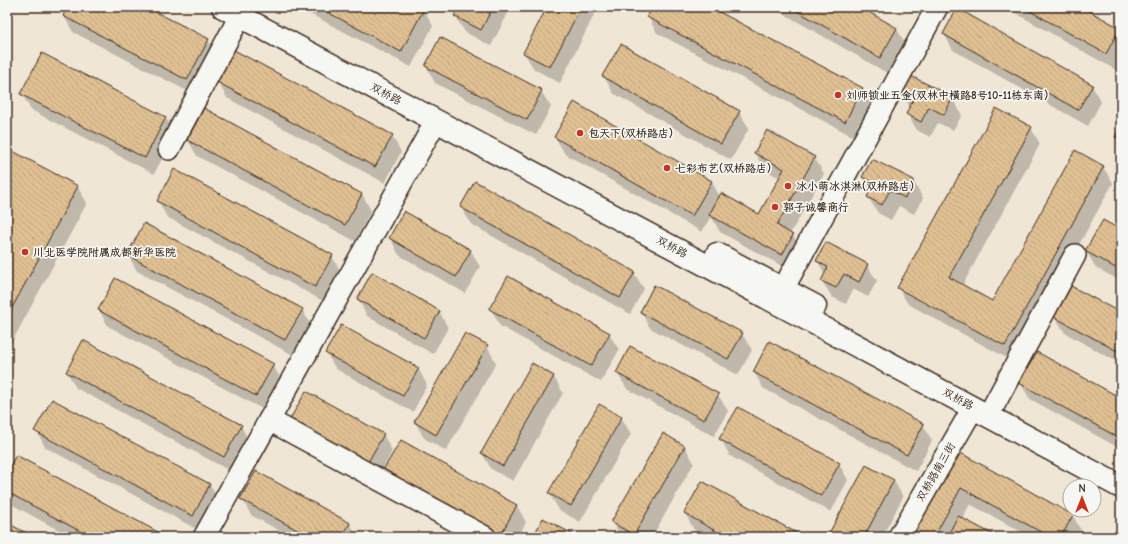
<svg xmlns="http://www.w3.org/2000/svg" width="1128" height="544" viewBox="0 0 1128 544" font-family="'Comic Neue','LXGW WenKai TC',sans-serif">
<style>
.shadow{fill:#0003}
.building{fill:url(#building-back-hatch);stroke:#3b2a1e}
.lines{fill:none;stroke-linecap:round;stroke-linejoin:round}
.minor-casing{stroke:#3b2a1e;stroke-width:24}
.secondary-casing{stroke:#3b2a1e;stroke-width:25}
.minor{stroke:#f6f6f2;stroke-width:21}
.secondary{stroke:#f6f6f2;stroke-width:22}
.poi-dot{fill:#c8321e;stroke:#f6f6f2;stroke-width:1.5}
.labels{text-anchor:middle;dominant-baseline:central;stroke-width:3.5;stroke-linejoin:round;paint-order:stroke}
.street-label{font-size:11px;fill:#3b2a1e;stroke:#f6f6f2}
.poi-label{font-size:11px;font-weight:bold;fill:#3b2a1e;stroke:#f6f6f2;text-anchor:start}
</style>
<defs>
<pattern id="building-back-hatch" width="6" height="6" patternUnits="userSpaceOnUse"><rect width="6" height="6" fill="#e0c093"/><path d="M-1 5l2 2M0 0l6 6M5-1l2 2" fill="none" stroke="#c1a57e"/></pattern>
</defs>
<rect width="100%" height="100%" fill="#efe6d6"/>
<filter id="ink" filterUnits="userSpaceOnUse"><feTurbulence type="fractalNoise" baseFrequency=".025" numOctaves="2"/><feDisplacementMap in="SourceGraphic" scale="8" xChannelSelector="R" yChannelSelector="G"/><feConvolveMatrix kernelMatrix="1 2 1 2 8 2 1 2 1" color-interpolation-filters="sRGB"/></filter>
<g filter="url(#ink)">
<g class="shadow">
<polygon points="69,7 144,7 208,40 217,56 197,96 73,32 64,16"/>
<polygon points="297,7 418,7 424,10 433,26 411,67"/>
<polygon points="460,7 511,7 491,46 465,32 455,16"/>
<polygon points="548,7 598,7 560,83 534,69 524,53"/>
<polygon points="653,7 708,7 862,89 872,105 854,137 657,33 648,17"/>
<polygon points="772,7 858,7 897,29 906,45 889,74"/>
<polygon points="1005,7 1080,7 1120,29 1121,31 1121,60 1116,70"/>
<polygon points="944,34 1092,86 1101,102 1088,126 953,50"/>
<polygon points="42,54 166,118 175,134 154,174 31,110 22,94"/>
<polygon points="426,66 541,91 551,107 536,135 435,83"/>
<polygon points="604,76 739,112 749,128 731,160 613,93"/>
<polygon points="218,82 392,136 401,152 385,183 227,98"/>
<polygon points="903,94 952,98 962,115 953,130 938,123 930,137 917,130 907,114 910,107"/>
<polygon points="574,104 712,182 720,197 760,215 780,178 765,170 755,153 814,157 824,174 790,234 793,235 802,252 791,271 720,232 711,216 702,232 565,154 555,137"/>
<polygon points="204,109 362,194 371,211 355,241 197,156 188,140"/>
<polygon points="1031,128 1040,144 962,286 993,302 1103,167 1113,183 1014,362 908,304 898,288"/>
<polygon points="1121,128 1121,145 1116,137"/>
<polygon points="7,149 78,187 87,203 7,351"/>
<polygon points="863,177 913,181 923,198 914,214 899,206 891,220 878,213 868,197 871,191"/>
<polygon points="158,201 332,256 341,272 325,302 167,217"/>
<polygon points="461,207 634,273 644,289 630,314 471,224"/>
<polygon points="405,212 471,251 480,267 465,293 399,255 390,238"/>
<polygon points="1121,231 1121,281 1096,268 1086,251"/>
<polygon points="128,255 302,309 311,326 295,356 137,271"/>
<polygon points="818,261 867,265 877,281 868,297 853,289 846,304 832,297 822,281 825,275"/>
<polygon points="358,299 439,311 448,328 433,354 367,316"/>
<polygon points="491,309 609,334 619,350 601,382 500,326"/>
<polygon points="99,310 273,365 282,381 266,411 108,326"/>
<polygon points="641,312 742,334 752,350 738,375 650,328"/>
<polygon points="1121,314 1121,364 1065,333 1055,317"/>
<polygon points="487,346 496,363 446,451 424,438 415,422"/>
<polygon points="326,353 418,368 427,385 413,412 336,369"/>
<polygon points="532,365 554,377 563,393 513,481 491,469 482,453"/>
<polygon points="67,372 241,426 250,443 234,473 76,388"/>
<polygon points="754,372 923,425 932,441 916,471 763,388"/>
<polygon points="617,373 718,395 728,411 714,436 627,389"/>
<polygon points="1020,383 1121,399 1121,449 1030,399"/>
<polygon points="52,400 210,485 219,501 202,532 45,447 36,430"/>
<polygon points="621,417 631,434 580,522 559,510 549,493"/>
<polygon points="291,419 383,434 392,451 378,478 301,435"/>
<polygon points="663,434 685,447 694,463 652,537 621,537 613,522"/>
<polygon points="721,439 839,464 848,480 831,512 730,456"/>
<polygon points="401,441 517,506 526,522 518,537 484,537"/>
<polygon points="957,453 1073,516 1082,532 1080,537 1031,537 970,504 962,519 996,537 910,537"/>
<polygon points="866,466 894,481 903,497 882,537 828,537"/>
<polygon points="7,473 165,537 71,537 9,503 7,500"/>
<polygon points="242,499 350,523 357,537 291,537 251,515"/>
<polygon points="685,513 802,537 707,537 694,530"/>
</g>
<g class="building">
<polygon points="67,7 146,7 209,39 187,80 63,16"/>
<polygon points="318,7 420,7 424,9 401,52"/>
<polygon points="459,7 493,7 481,30 454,16"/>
<polygon points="547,7 581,7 550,67 523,53"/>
<polygon points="652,7 710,7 863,88 845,122 647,17"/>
<polygon points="790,7 860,7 897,28 880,58"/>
<polygon points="1023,7 1082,7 1120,28 1106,54"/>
<polygon points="957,8 1093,85 1078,110 943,34"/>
<polygon points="440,37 542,90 527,120 425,66"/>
<polygon points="621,44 740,111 721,144 602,76"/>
<polygon points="234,50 393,135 375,167 217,82"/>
<polygon points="42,53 166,117 145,158 20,94"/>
<polygon points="911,76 953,97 944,115 929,107 921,122 906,114 913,100 901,94"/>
<polygon points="574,102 712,181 692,216 554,137"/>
<polygon points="204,108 362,194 345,225 187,140"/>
<polygon points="996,108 1032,127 949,277 992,301 1075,150 1104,166 1005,346 897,288"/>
<polygon points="1121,126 1121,140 1115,137"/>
<polygon points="767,130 815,157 777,225 793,235 782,255 709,215 721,193 759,214 784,169 754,153"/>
<polygon points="7,148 78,186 7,317"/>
<polygon points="872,159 914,180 905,198 890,190 882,205 867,197 874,183 862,177"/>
<polygon points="174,169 333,255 315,287 157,201"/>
<polygon points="475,181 635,272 620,298 460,207"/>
<polygon points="404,211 471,250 456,277 389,238"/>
<polygon points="1103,220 1121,230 1121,271 1085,251"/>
<polygon points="144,223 303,309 285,340 127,255"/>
<polygon points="826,242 868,264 859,282 844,274 836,288 821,281 828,267 816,261"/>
<polygon points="372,272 440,311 424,338 357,299"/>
<polygon points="508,276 610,333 591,366 489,309"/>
<polygon points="115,278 274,364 256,396 98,310"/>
<polygon points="654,285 743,333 728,359 640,312"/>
<polygon points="1071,286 1121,313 1121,353 1054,317"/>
<polygon points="341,325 419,368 403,396 325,353"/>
<polygon points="465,333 488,345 436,435 414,422"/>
<polygon points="83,340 242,425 224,457 66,372"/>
<polygon points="769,341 924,424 907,455 753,372"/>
<polygon points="630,346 719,394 704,420 616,373"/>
<polygon points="1037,352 1121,398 1121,439 1019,383"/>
<polygon points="532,363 554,376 503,466 481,453"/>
<polygon points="306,391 384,434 368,462 290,419"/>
<polygon points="52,399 210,484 193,516 34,431"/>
<polygon points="599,404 622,417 571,506 548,493"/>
<polygon points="738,407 840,463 821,496 719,439"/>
<polygon points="663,433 685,446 634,535 611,522"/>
<polygon points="401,440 517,505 500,536 383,470"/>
<polygon points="957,451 1073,515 1061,537 1050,537 961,488 934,537 909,537"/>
<polygon points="16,455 167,537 91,537 7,492 7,471"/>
<polygon points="866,465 894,480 864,537 827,537"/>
<polygon points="256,471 350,523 342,537 310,537 240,499"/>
<polygon points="702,481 804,537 726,537 684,513"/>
<polygon points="958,516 998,537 947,537"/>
<polygon points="543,518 578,537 533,537"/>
<polygon points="7,523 34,537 7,537"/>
<polygon points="226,531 238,537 223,537"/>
</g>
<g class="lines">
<g class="minor-casing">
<g id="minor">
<polyline points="169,149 240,16"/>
<polyline points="783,289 937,7"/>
<polyline points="994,405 1075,255"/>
<polyline points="269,420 485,537"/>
<polyline points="204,537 436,121"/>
<polyline points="899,537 973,408"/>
</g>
</g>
<g class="secondary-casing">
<g id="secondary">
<polyline points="223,7 1121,487"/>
<polyline points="717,254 815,306"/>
</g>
</g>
<use href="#minor" class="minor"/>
<use href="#secondary" class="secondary"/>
</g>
</g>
<g class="poi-dot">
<circle cx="838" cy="95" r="4"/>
<circle cx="580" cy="133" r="4"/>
<circle cx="667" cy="168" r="4"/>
<circle cx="788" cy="186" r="4"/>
<circle cx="775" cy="207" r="4"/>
<circle cx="25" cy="252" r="4"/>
</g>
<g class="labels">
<g class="street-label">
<text transform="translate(386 94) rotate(28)">双桥路</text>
<text transform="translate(672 247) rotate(28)">双桥路</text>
<text transform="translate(958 399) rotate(28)">双桥路</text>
<text transform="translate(936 472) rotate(-60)">双桥路南三街</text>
</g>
<g class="poi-label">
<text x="846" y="95">刘师锁业五金(双林中横路8号10-11栋东南)</text>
<text x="588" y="133">包天下(双桥路店)</text>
<text x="675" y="168">七彩布艺(双桥路店)</text>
<text x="796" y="186">冰小萌冰淇淋(双桥路店)</text>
<text x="783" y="207">郭子诚馨商行</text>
<text x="33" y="252">川北医学院附属成都新华医院</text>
</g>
</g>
<rect width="1128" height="544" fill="none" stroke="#f6f6f2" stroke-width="24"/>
<rect x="12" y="12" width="1104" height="520" fill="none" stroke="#3b2a1e" stroke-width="1.5" filter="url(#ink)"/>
<g transform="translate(1082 498)"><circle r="19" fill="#f6f6f2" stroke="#aba49d"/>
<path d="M0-3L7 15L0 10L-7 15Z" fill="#c8321e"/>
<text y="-6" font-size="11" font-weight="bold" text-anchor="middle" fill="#3b2a1e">N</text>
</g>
</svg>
